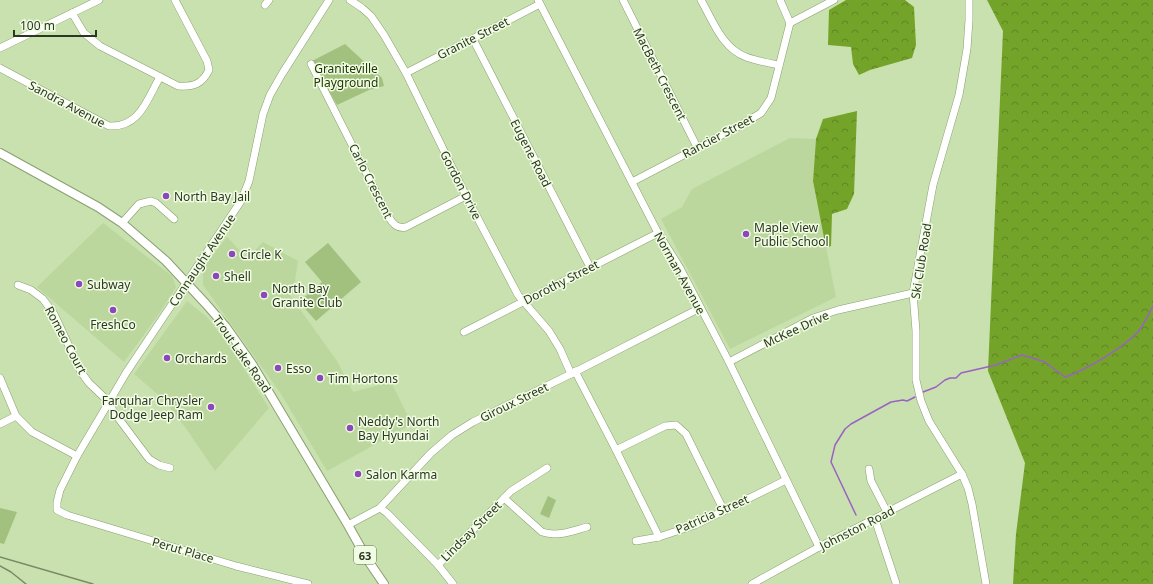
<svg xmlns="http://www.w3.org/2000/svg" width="1153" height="584" viewBox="0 0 1153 584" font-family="'Noto Sans',sans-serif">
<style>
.built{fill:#bcd79e}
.green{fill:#a2c17f}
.forest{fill:url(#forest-crowns)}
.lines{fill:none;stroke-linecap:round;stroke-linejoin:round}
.stream{stroke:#9b62c6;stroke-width:1.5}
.minor-casing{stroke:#89a070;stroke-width:8}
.major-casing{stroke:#89a070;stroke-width:10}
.minor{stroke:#fff;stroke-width:7}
.major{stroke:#fff;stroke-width:8}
.rail{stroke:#798a66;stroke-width:1.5}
.poi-dot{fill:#8c47bb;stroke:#f0fde3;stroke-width:1.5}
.labels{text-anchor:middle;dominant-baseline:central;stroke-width:3;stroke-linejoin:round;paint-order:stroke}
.shield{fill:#f0fde3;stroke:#68725c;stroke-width:1}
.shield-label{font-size:11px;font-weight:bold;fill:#2d3622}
.street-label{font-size:12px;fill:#2d3622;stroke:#f0fde3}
.park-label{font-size:12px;fill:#233605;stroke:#f0fde3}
.poi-label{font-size:12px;fill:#2d3622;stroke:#f0fde3;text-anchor:start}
</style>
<defs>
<pattern id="forest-crowns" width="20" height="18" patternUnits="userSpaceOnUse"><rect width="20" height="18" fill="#74a32a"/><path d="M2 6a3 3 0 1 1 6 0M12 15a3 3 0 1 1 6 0" fill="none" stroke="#608624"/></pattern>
</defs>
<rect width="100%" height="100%" fill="#c8e1ae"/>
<g class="built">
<polygon points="790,138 816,139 813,181 836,297 730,349 661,219 682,207 692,189"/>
<polygon points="103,223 172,276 176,287 159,314 124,362 37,287"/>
<polygon points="227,237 247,258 263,242 298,261 294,288 289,294 337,361 353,392 391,382 412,424 327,471 281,394 203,285 203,268"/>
<polygon points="187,301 208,318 232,350 269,408 215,471 185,427 163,399 134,374"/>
</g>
<g class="green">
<polygon points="345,44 382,78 384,86 369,90 337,105 312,61"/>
<polygon points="328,243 361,282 316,321 299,302 322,282 305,262"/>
<polygon points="548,496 556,500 549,518 540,514"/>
<polygon points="0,508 17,512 4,544 0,543"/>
</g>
<g class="forest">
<polygon points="846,0 905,0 914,7 916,45 912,58 870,70 859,75 853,64 851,47 828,45 829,10"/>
<polygon points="987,0 1153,0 1153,584 1013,584 1016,534 1025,463 988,371 1003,31"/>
<polygon points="857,111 854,194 847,209 832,214 831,246 826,248 813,181 816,139 823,119"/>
</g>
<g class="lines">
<g class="stream">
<path d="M 923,392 L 936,387 L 945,380 L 950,378 L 956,378 L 961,373 L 996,365 L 1022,355 L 1045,362 L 1065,377 C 1086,370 1121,349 1137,333 C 1144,325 1148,315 1153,306"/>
<polyline points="856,515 831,462 835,445 845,429 851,424 891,402 903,400 907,401 915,397"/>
</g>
<g class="minor-casing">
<g id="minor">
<polyline points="350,0 362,8 371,16 384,35 406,73 466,196 518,295 549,331 560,349 571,374"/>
<polyline points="538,0 658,233 680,268 729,362 819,547"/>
<polyline points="623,0 697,147"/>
<path d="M 701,0 C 713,21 722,48 746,57 C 757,61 769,63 779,65"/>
<polyline points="969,0 969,20 967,49 959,95 933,185 913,293 916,331 916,380 921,401 929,421 962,474 968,488 972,504 986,584"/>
<polyline points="265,5 269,0"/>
<path d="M 72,13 L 84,33 L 100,46 L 178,86 C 194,87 202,84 209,70 L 207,61 L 175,0"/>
<polyline points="790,23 834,0"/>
<polyline points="473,39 590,267"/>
<polyline points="0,48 99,0"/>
<path d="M 311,64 L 388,216 C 393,224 397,229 406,227 L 466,196"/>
<path d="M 0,68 L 109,126 C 140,128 147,99 160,77"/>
<polyline points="406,73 540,4"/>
<polyline points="632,182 741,125 761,113 771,98 790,23 780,0"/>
<polyline points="122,223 139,204 151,201 156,203 174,219"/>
<polyline points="18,285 31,290 43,299 54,314 81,372 89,383 109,402 113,411 149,459 159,465 170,468"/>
<polyline points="464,332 658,233"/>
<polyline points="729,362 813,318 838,310 913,293"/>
<polyline points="575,371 616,450 659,537"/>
<polyline points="0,378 16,416 32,432 77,456"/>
<polyline points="0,424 16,416"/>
<polyline points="616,450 665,426 676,425 686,434 724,511"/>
<polyline points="869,469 871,481 887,512"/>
<path d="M 504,498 L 542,532 C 558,537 572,531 587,527"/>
<polyline points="380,508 387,513 438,565 453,584"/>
<polyline points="875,519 896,583"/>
<polyline points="348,525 380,508 431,453 452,435 473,422 571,374 700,308"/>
<polyline points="636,541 659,537 695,525 786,480"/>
<polyline points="438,565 511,491 547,468"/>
<polyline points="308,584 236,566 67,515 57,510 57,502 60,490 77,456 109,402 126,373 241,201 249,181 263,114 270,95 282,74 329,0"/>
<polyline points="752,584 819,547 962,474"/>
</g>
</g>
<g class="major-casing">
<polyline id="major" points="0,153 98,207 122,223 166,261 206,304 226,327 252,364 348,525 367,559 384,584"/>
</g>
<use href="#minor" class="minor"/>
<use href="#major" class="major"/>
<g class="rail">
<polyline points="0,557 93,584"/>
<polyline points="0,566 11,572 26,584"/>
</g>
</g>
<g class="poi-dot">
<circle cx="166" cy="196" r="4"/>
<circle cx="746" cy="234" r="4"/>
<circle cx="232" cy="254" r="4"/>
<circle cx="216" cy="276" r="4"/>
<circle cx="79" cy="284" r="4"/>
<circle cx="264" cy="295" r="4"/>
<circle cx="113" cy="310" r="4"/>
<circle cx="167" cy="358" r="4"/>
<circle cx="278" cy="368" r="4"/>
<circle cx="320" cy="378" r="4"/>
<circle cx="211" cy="407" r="4"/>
<circle cx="350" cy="428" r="4"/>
<circle cx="358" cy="474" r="4"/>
</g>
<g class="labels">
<rect class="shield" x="354" y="546" width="22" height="18" rx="3"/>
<g class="shield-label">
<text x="365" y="555">63</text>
</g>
<g class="street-label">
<text transform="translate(473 38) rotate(-27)">Granite Street</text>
<text transform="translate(660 74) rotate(63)">MacBeth Crescent</text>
<text transform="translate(67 104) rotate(28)">Sandra Avenue</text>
<text transform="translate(718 136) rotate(-28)">Rancier Street</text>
<text transform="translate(531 153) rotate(63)">Eugene Road</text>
<text transform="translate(371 181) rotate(63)">Carlo Crescent</text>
<text transform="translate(461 185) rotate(63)">Gordon Drive</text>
<text transform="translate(202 260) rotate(-56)">Connaught Avenue</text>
<text transform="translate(921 261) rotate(-81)">Ski Club Road</text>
<text transform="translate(680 273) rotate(61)">Norman Avenue</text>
<text transform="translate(561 282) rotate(-27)">Dorothy Street</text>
<text transform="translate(796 329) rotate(-25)">McKee Drive</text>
<text transform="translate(66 340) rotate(62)">Romeo Court</text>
<text transform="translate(242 354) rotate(55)">Trout Lake Road</text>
<text transform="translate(514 402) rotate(-26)">Giroux Street</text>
<text transform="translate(712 514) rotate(-24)">Patricia Street</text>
<text transform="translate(857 528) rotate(-27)">Johnston Road</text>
<text transform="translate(471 531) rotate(-45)">Lindsay Street</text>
<text transform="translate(183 550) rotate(16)">Perut Place</text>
</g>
<g class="park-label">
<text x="346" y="68">Graniteville<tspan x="346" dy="14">Playground</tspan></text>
</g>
<g class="poi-label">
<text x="174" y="196">North Bay Jail</text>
<text x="754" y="227">Maple View<tspan x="754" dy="14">Public School</tspan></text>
<text x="240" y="254">Circle K</text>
<text x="224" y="276">Shell</text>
<text x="87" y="284">Subway</text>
<text x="272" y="288">North Bay<tspan x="272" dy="14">Granite Club</tspan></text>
<text x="113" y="324" text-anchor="middle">FreshCo</text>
<text x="175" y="358">Orchards</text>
<text x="286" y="368">Esso</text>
<text x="328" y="378">Tim Hortons</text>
<text x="203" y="400" text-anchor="end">Farquhar Chrysler<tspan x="203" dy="14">Dodge Jeep Ram</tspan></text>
<text x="358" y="421">Neddy's North<tspan x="358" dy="14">Bay Hyundai</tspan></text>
<text x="366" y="474">Salon Karma</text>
</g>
</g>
<path d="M14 30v6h82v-6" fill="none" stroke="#2d3622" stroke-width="2"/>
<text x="20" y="30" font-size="12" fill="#2d3622" stroke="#f0fde3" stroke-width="3" paint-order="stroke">100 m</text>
</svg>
